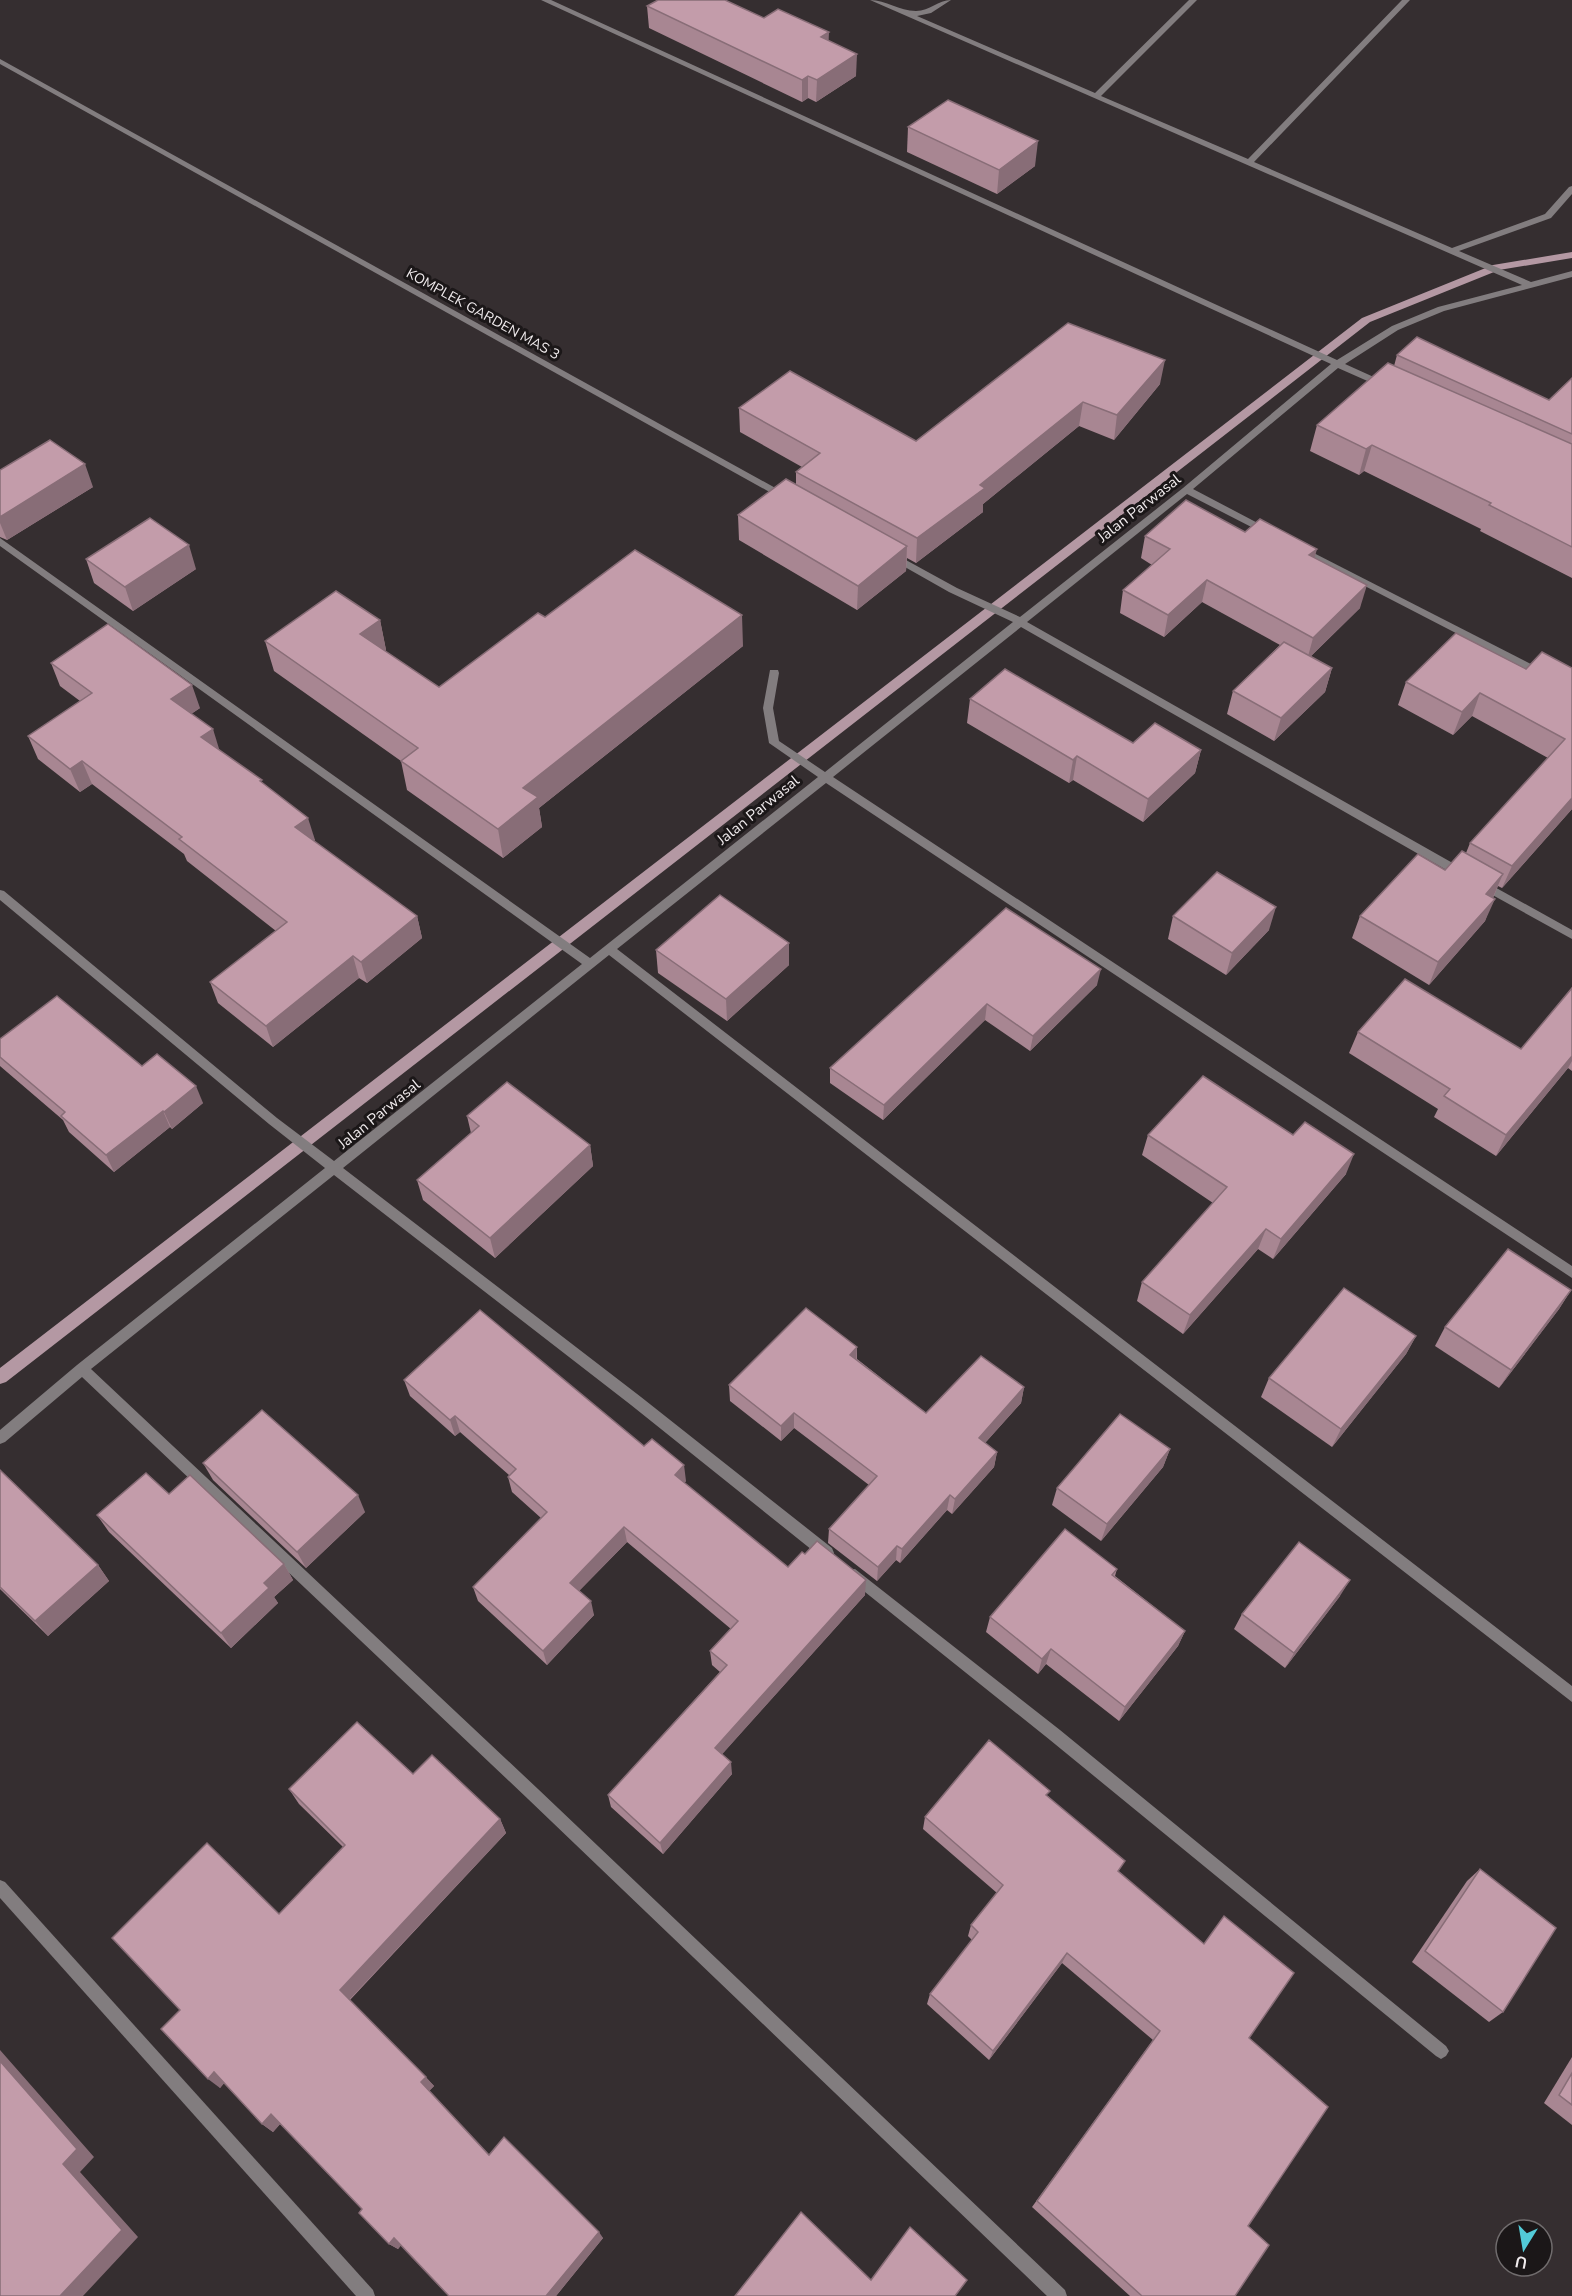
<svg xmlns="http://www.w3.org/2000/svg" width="1572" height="2296" viewBox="0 0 1572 2296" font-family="'Nunito Sans',sans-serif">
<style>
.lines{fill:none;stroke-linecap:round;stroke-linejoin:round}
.stream{fill:#b498a3;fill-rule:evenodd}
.street{fill:#827d7f;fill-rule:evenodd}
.wall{fill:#a88692}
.shaded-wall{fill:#886d77}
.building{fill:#c39caa;stroke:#886d77;stroke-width:1.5}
.labels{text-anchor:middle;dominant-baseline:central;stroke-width:6;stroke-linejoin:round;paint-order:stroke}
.far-street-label{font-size:14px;fill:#f0ebed;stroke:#1b1718}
.street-label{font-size:15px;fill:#f0ebed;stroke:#1b1718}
</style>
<rect width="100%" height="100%" fill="#352e30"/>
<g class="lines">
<polygon class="stream" points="1572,252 1572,258 1499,270 1370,322 6,1382 0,1384 0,1368 1362,318 1493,265"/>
<g class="street">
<path d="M 541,0 L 551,0 L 1337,360 L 1392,326 L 1438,307 L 1522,285 L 870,0 C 886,0 899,11 916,11 C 930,11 938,0 951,0 L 931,13 L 917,16 L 1095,93 L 1189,0 L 1197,0 L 1101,96 L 1248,159 L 1402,0 L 1410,0 L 1254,162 L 1452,248 L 1545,214 L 1569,187 L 1572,186 L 1572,194 L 1551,218 L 1459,251 L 1531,282 L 1572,271 L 1572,277 L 1444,311 L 1398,330 L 1345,364 L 1387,383 L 1387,387 L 1381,387 L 1338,368 L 1193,489 L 1271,530 L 1271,534 L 1265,534 L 1187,494 L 1027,622 L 1465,870 L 1466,873 L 1465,876 L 1457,876 L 1021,627 L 833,777 L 1572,1266 L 1572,1278 L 826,783 L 617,949 L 1572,1686 L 1572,1702 L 609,955 L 343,1168 L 641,1397 L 832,1548 L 834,1553 L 832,1558 L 827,1559 L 822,1558 L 631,1405 L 334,1175 L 91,1369 L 538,1789 L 1065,2290 L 1067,2296 L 1047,2296 L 528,1799 L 82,1377 L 5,1442 L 0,1444 L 0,1430 L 77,1365 L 325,1168 L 269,1124 L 0,900 L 0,890 L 4,891 L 277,1118 L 334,1161 L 582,964 L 0,546 L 0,538 L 590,958 L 818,777 L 769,743 L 763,708 L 770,670 L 778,670 L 779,673 L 773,708 L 779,741 L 825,772 L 1013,622 L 949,592 L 889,558 L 889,554 L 895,554 L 957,588 L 1020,617 L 1183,488 L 1331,364 Z"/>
<polygon points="0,59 788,495 790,497 788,499 782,499 0,64"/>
<polygon points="1302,547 1572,685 1572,693 1299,552 1297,550"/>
<polygon points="1482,880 1572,930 1572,939 1478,887 1476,884"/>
<polygon points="855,1569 1060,1730 1446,2046 1449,2051 1446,2056 1441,2059 1436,2056 1050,1740 850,1580 848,1575 850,1570"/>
<polygon points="0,1880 5,1882 373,2290 375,2296 356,2296 0,1898"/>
</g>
</g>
<g class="wall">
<polygon points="647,6 764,18 828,41 856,76 816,102 808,98 802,102 649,28"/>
<polygon points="908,127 1035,166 997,194 907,152"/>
<polygon points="1397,355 1549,400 1572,378 1572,578 1480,531 1481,529 1364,471 1359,475 1310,451 1317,425 1394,366"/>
<polygon points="1160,384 1114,440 1079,426 983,504 983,512 916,563 907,558 906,571 857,610 739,540 738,515 796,485 796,472 802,467 740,432 739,408 916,441"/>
<polygon points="0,470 93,487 7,540 0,537"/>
<polygon points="1245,532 1314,558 1360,608 1310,657 1332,668 1325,692 1274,741 1227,714 1233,691 1280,645 1202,602 1164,637 1120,613 1123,590 1152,565 1141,558 1145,536"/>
<polygon points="86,559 196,569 133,611 94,583"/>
<polygon points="545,617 743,646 539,808 542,827 503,858 407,790 401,761 274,671 265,641 380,620 386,650 385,651 439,687"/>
<polygon points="51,663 200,708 191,714 219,750 263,784 315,840 314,841 417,916 422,938 367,983 359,978 273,1047 218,1003 210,982 276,931 187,861 184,854 92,784 80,792 38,759 28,736 80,701 60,686"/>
<polygon points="1572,668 1572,809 1502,888 1498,886 1493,898 1485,921 1429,985 1352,938 1360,916 1445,870 1466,853 1470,843 1548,758 1472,716 1453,735 1398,705 1406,682 1526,669"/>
<polygon points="970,699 1133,743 1201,750 1195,773 1143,822 1073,780 1069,783 967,723"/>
<polygon points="1006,908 1097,985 1030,1051 985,1020 883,1120 830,1083 830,1068"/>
<polygon points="1173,916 1269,930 1226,975 1168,939"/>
<polygon points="656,950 789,965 727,1021 658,973"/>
<polygon points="1572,988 1572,1071 1568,1068 1496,1156 1434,1117 1438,1109 1349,1053 1358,1032 1521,1049"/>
<polygon points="0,1039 142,1066 203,1103 172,1129 170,1127 114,1172 69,1132 63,1120 0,1066"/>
<polygon points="467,1116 590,1145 593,1166 495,1258 423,1200 417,1180 471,1133"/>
<polygon points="1148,1135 1346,1174 1273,1259 1258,1249 1183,1334 1137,1301 1142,1282 1213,1203 1142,1155"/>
<polygon points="1571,1290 1559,1309 1499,1388 1435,1346 1445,1327"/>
<polygon points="1416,1336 1406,1354 1332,1447 1261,1397 1269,1378"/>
<polygon points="857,1347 857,1359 926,1413 1024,1387 1021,1403 985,1443 997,1452 994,1467 952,1514 947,1510 900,1563 896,1560 877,1581 828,1543 829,1529 869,1485 794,1428 781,1441 730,1401 729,1385"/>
<polygon points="404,1380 686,1481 684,1483 788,1567 865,1595 722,1754 732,1774 663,1854 611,1807 608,1795 720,1672 712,1665 710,1651 731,1629 627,1542 579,1591 594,1615 547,1665 478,1601 473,1587 541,1518 512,1492 508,1477 509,1475 460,1432 455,1436 410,1396"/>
<polygon points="1170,1449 1163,1467 1101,1541 1052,1505 1057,1488"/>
<polygon points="203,1463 365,1512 306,1568 213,1480"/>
<polygon points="0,1470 98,1565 109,1581 48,1636 0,1589"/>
<polygon points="169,1494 284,1564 293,1580 274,1597 278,1603 231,1648 109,1532 97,1515"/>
<polygon points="1117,1569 1115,1576 1185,1631 1178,1646 1119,1721 1046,1664 1038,1674 986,1632 990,1617"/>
<polygon points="1340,1596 1285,1668 1234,1629 1242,1614"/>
<polygon points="413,1774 500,1819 506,1833 350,2000 434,2086 429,2091 489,2155 603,2238 556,2296 449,2296 401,2245 398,2249 389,2244 362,2209 280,2124 273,2132 262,2124 224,2083 220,2088 180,2010 279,1914 343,1847 299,1804 289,1789"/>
<polygon points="1048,1796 1119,1872 1249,2038 1248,2226 1235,2296 1130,2296 1032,2207 1153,2040 1062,1963 989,2060 927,2004 930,1994 972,1940 968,1936 971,1925 997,1893 923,1829 925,1817"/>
<polygon points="1480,1869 1503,2012 1489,2022 1412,1962 1467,1881"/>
<polygon points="1572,2057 1572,2125 1544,2103"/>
</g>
<g class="shaded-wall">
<polygon points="829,32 828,54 821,37"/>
<polygon points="857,54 856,76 816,102 817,80"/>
<polygon points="808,76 808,98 802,102 802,80"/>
<polygon points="1038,141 1035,166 997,194 999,170"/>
<polygon points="1165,360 1160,384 1114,440 1117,415"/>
<polygon points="1083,402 1079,426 983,504 983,512 916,563 917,538 980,485"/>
<polygon points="1372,445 1364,471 1359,475 1366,449"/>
<polygon points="85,464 93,487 7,540 0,523 0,517"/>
<polygon points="189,545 196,569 133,611 125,587"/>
<polygon points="907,546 906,571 857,610 858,586"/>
<polygon points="1317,549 1311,571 1309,555"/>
<polygon points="1207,580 1202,602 1164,637 1168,615"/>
<polygon points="1367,585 1360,608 1307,660 1313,638"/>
<polygon points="742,615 743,646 539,808 542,827 503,858 498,829 523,788"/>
<polygon points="380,620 386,650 367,664 360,634"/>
<polygon points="1332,668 1325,692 1274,741 1281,718"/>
<polygon points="192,685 200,708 179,722 171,699"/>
<polygon points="1480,693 1472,716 1453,735 1462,712"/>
<polygon points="213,729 220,752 201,737"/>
<polygon points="1201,750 1195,773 1143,822 1148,799"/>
<polygon points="1077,756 1073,780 1069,783 1073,760"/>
<polygon points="82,761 92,784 80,792 70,769"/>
<polygon points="1572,798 1572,809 1502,888 1512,866"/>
<polygon points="308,818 315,840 302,850 295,827"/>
<polygon points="1503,874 1493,897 1476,916 1486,894"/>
<polygon points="1495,899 1485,921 1429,985 1438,962"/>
<polygon points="1276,907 1269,930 1226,975 1232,953"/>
<polygon points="417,916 422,938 367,983 361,962"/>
<polygon points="789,943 789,965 727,1021 726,999"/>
<polygon points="353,956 359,978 273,1047 266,1026"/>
<polygon points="1101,969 1097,985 1030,1051 1033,1036"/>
<polygon points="987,1004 985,1020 883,1120 884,1105"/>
<polygon points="1572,1056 1572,1061 1568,1068 1496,1156 1506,1135"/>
<polygon points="196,1086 203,1103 172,1129 164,1112"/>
<polygon points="163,1111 170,1127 114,1172 106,1155"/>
<polygon points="590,1145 593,1166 495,1258 490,1238"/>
<polygon points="1354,1154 1346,1174 1273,1259 1281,1239"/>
<polygon points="1266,1229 1258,1249 1183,1334 1190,1315"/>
<polygon points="1571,1290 1559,1309 1499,1388 1511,1370"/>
<polygon points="1416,1336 1406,1354 1332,1447 1341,1429"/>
<polygon points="857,1347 856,1364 850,1355"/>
<polygon points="1024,1387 1021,1403 976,1453 979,1438"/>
<polygon points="794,1413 794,1428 781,1441 781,1426"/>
<polygon points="455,1416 460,1432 455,1436 450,1420"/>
<polygon points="1170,1449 1163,1467 1101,1541 1107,1524"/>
<polygon points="997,1452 994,1467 952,1514 955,1499"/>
<polygon points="684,1465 686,1481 676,1491 675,1475"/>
<polygon points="358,1495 365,1512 306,1568 297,1552"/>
<polygon points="950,1495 947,1510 900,1563 902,1549"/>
<polygon points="624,1527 627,1542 573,1597 570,1583"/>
<polygon points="897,1546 896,1560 877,1581 878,1567"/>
<polygon points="284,1564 293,1580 274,1597 278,1603 231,1648 221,1633 264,1583"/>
<polygon points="98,1565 109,1581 48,1636 35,1621"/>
<polygon points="866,1580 865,1595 717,1760 715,1748"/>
<polygon points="1350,1580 1340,1596 1285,1668 1294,1653"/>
<polygon points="591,1601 594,1615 547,1665 543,1651"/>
<polygon points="1185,1631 1178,1646 1119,1721 1125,1707"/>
<polygon points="1051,1649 1046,1664 1038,1674 1042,1659"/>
<polygon points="731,1762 732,1774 663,1854 660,1843"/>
<polygon points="500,1819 506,1833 349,2000 340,1990"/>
<polygon points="1067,1953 1062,1963 989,2060 993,2051"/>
<polygon points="0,2050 94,2157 80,2172 138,2237 83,2296 60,2296 63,2164 0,2061"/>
<polygon points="214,2072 226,2081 220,2088 208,2079"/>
<polygon points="426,2077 434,2086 429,2091 421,2082"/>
<polygon points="271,2114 282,2122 273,2132 262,2124"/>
<polygon points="599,2232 603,2238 556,2296 546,2296"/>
<polygon points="394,2238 403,2243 398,2249 389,2244"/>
</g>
<g class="building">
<polygon points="658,0 725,0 764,18 778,9 829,32 821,37 857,54 817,80 808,76 802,80 647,6"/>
<polygon points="948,100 1038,141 999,170 908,127"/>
<polygon points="1068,323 1165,360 1117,415 1083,402 980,485 985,488 917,538 796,472 820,453 739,408 790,371 916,441"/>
<polygon points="1417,337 1549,400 1572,378 1572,434 1397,355"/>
<polygon points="1388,363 1572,444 1572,547 1489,505 1491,503 1372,445 1366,449 1317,425"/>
<polygon points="50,440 85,464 0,517 0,470"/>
<polygon points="786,479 907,546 858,586 738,515"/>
<polygon points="1186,500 1245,532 1260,519 1317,549 1309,555 1367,585 1313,638 1207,580 1168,615 1123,590 1170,549 1145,536"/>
<polygon points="150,518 189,545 125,587 86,559"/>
<polygon points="635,550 742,615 523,788 538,797 498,829 401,761 418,748 265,641 336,591 380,620 360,634 439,687 538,613 545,617"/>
<polygon points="108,624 192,685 171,699 213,729 201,737 262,780 260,781 308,818 295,827 417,916 361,962 353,956 266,1026 210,982 287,922 179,839 182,837 82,761 70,769 28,736 92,693 51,663"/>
<polygon points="1456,633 1526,669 1542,652 1572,668 1572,798 1512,866 1470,843 1565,739 1480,693 1462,712 1406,682"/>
<polygon points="1284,642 1332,668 1281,718 1233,691"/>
<polygon points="1005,669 1133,743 1155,723 1201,750 1148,799 1077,756 1073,760 970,699"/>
<polygon points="1462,851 1503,874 1486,894 1495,899 1438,962 1360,916 1418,854 1445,870"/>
<polygon points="1217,872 1276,907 1232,953 1173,916"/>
<polygon points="720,895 789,943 726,999 656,950"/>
<polygon points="1006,908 1101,969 1033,1036 987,1004 884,1105 830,1068"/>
<polygon points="1405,979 1521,1049 1572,988 1572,1056 1506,1135 1444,1096 1450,1089 1358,1032"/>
<polygon points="57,996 142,1066 157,1054 196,1086 164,1112 163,1111 106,1155 61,1116 65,1112 0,1057 0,1039"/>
<polygon points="1203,1076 1293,1135 1305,1122 1354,1154 1281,1239 1266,1229 1190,1315 1142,1282 1227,1187 1148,1135"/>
<polygon points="507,1082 590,1145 490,1238 417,1180 479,1126 467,1116"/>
<polygon points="1508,1249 1571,1290 1511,1370 1445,1327"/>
<polygon points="1344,1288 1416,1336 1341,1429 1269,1378"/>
<polygon points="806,1308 857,1347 850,1355 926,1413 981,1356 1024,1387 979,1438 997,1452 955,1499 950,1495 902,1549 897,1546 878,1567 829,1529 877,1476 794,1413 781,1426 729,1385"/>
<polygon points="480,1310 644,1446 652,1439 684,1465 675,1475 788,1567 802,1552 805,1554 817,1541 866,1580 715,1748 731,1762 660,1843 608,1795 727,1665 710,1651 738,1621 624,1527 570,1583 591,1601 543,1651 473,1587 547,1512 508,1477 516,1469 455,1416 450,1420 404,1380"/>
<polygon points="262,1410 358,1495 297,1552 203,1463"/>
<polygon points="1120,1414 1170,1449 1107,1524 1057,1488"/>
<polygon points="0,1470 98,1565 35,1621 0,1587"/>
<polygon points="146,1473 169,1494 190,1475 284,1564 264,1583 269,1588 221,1633 97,1515"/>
<polygon points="1065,1529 1117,1569 1112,1575 1185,1631 1125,1707 1051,1649 1042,1659 990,1617"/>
<polygon points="1299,1542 1350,1580 1294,1653 1242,1614"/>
<polygon points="357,1722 413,1774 432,1755 500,1819 340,1990 426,2077 421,2082 489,2155 504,2137 599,2232 546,2296 449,2296 394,2238 389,2244 359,2213 362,2209 271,2114 262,2124 214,2072 208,2079 161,2029 180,2010 112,1938 207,1843 279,1914 345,1845 289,1789"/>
<polygon points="989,1740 1050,1791 1046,1795 1125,1861 1118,1871 1204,1944 1224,1916 1294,1973 1249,2038 1328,2107 1248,2226 1269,2245 1235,2296 1142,2296 1037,2201 1160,2031 1067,1953 993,2051 930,1994 978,1932 971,1925 1003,1885 925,1817"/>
<polygon points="1480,1869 1556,1928 1503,2012 1425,1951"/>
<polygon points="0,2061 77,2149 63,2164 122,2230 60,2296 0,2296"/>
<polygon points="1572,2073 1572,2105 1559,2095"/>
<polygon points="801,2212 871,2280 910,2227 967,2280 955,2296 735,2296"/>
</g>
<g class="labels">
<g class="far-street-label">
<text transform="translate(483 314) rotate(29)">KOMPLEK GARDEN MAS 3</text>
</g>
<g class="street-label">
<text transform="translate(1139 508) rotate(-38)">Jalan Parwasal</text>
<text transform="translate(758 810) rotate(-39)">Jalan Parwasal</text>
<text transform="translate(379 1114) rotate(-39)">Jalan Parwasal</text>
</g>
</g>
<g transform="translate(1524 2248) rotate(191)"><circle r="28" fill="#1b1718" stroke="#706c6d" stroke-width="1.5"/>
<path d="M0-4.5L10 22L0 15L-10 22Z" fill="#52cbd8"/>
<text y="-9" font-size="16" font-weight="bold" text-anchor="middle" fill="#f0ebed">U</text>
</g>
</svg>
